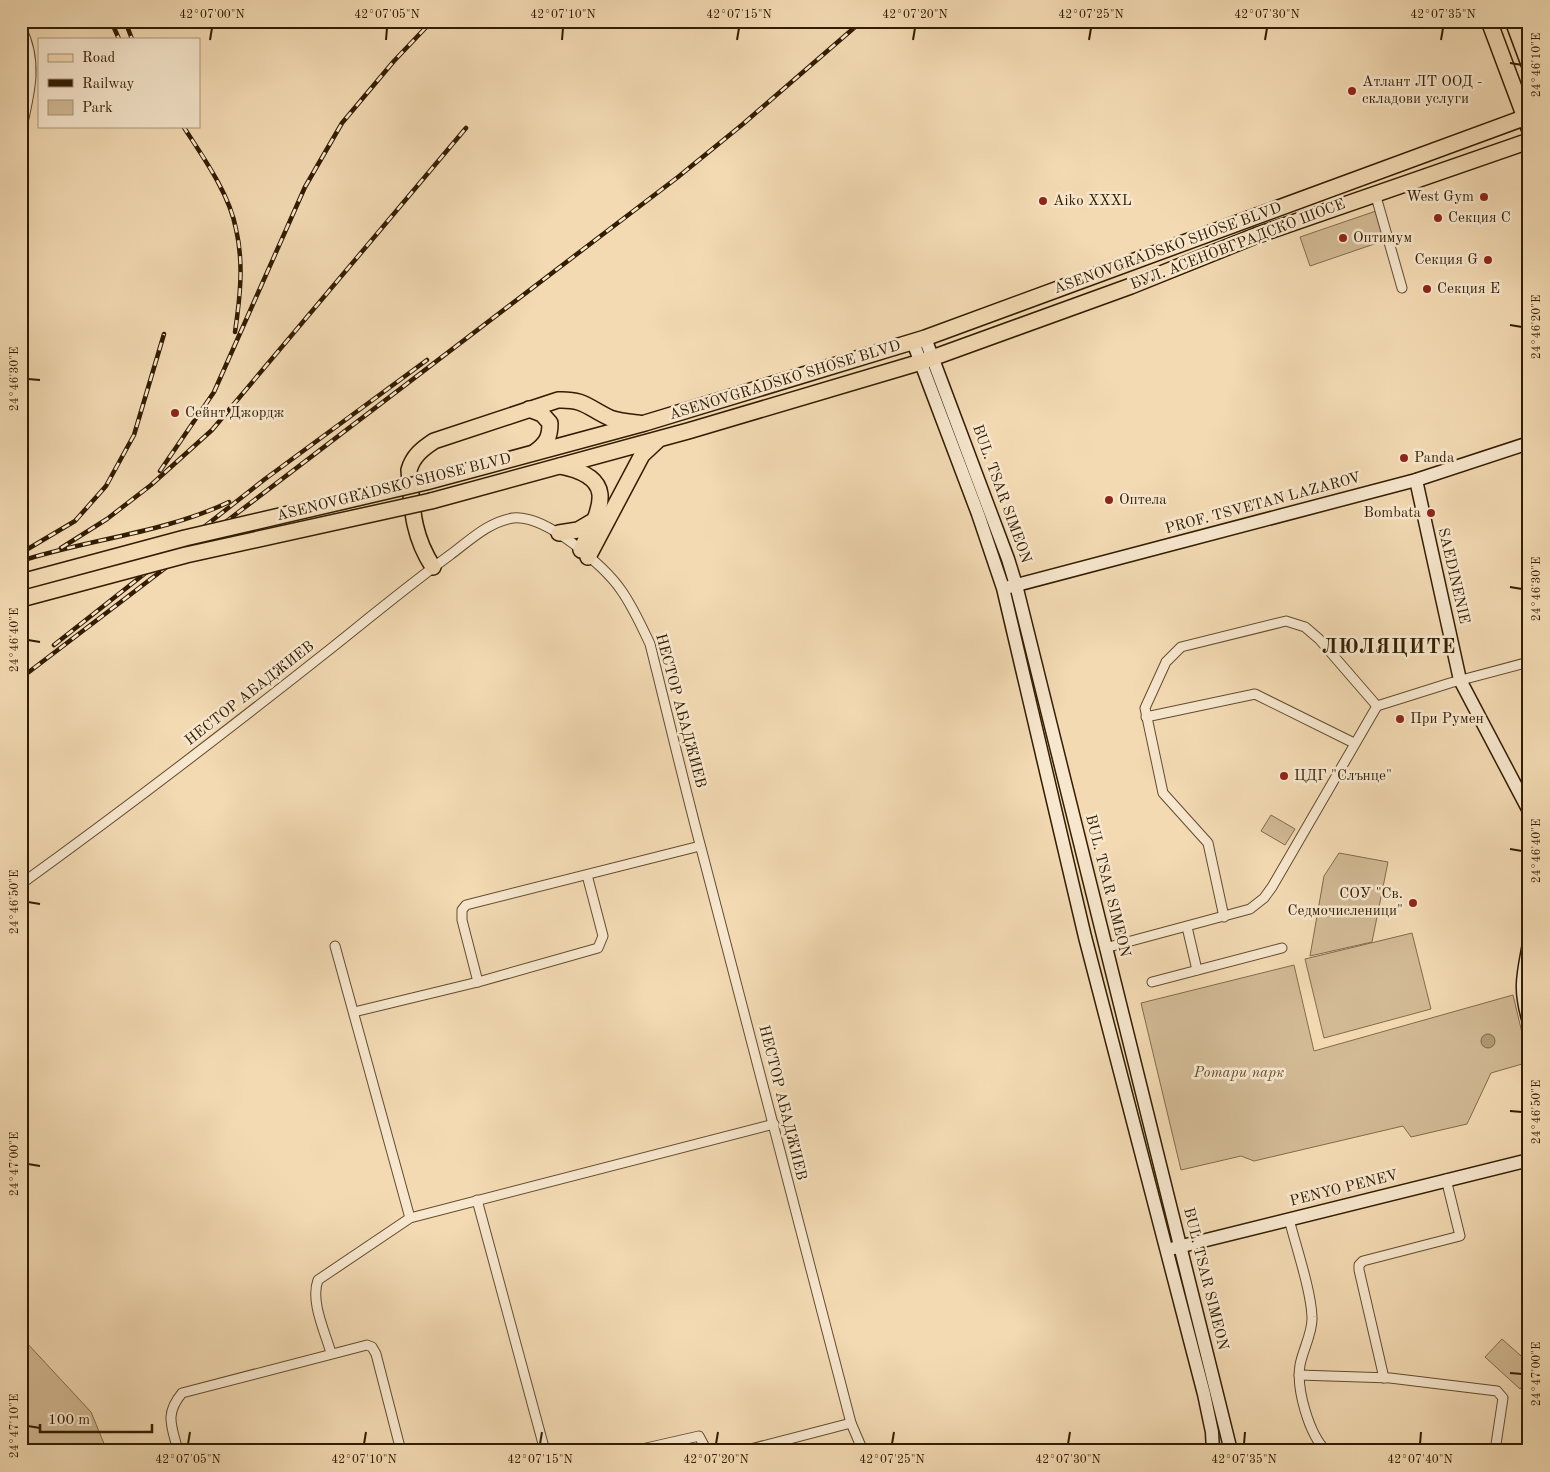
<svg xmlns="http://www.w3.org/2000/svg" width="1550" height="1472" viewBox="0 0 1550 1472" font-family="'Old Standard TT',serif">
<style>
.green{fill:#d2ba95;stroke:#826c4a}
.water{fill:#b19a76;stroke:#7e6847}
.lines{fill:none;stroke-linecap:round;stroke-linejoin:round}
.street-casing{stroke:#624c2d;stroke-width:11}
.secondary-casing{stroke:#321d00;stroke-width:15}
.primary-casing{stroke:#321d00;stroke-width:18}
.street{stroke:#f7e7ce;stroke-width:9}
.secondary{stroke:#f7e7ce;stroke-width:12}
.primary{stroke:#f3dab3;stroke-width:15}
.rail-casing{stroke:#321d00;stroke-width:4.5}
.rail{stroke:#f7e7ce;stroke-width:2.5;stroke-dasharray:8;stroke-linecap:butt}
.primary-bridge-casing{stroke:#321d00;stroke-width:18;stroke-linecap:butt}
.primary-bridge{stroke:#f3dab3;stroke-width:15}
.ticks{fill:none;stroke:#321d00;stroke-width:2}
.poi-dot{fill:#8f2418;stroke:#f7e7ce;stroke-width:2}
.labels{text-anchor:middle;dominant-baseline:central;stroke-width:5;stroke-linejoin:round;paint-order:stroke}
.poi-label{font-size:15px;fill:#321d00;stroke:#f7e7ce;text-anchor:start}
.street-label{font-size:15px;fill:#321d00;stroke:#f7e7ce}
.park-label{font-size:15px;font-style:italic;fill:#624c2d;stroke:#f7e7ce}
.district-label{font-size:20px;font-weight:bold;letter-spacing:1px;fill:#321d00;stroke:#f7e7ce}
.neatline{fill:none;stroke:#321d00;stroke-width:2}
.ticks-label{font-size:12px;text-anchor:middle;fill:#321d00}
</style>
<rect width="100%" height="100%" fill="#f3dab3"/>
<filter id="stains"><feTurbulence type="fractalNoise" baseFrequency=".004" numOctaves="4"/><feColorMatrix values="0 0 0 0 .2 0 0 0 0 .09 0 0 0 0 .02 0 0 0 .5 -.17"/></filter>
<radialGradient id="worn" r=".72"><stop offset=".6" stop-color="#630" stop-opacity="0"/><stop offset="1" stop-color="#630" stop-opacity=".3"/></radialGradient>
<g class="green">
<polygon points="1376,211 1386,240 1310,266 1300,237"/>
<polygon points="1271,815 1295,829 1285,845 1261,831"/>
<polygon points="1339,853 1388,862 1372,942 1310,956 1324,876"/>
<polygon points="1412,933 1431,1009 1324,1038 1305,959"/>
<polygon points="1294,965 1314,1051 1513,995 1529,1062 1491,1073 1467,1124 1411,1137 1403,1126 1254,1161 1241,1156 1181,1170 1141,1003"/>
<polygon points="1502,1339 1529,1363 1529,1378 1520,1389 1485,1357"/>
<polygon points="26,1342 91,1412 107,1451 21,1451 21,1346"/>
</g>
<circle class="water" cx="1488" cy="1041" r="7"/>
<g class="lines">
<g class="street-casing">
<g id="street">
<path d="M 21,28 C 39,62 29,96 21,131"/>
<polyline points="1375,193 1402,288"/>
<polyline points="1146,717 1255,694 1354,743"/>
<path d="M 21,884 C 125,809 228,730 329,650 C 369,618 409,585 450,555 C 469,541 488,522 513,518 C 545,514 604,565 621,590 C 633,607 641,625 650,644 C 667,712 683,780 701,848 C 751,1040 801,1232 851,1423 L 863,1451"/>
<polyline points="1224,917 1208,843 1163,793 1145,708 1166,662 1181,647 1286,621 1305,627 1319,639 1377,706"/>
<polyline points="1187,927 1197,970"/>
<polyline points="335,946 410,1218"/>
<polyline points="1105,948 1250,909 1264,898 1272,887 1377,706 1450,683 1529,662"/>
<polyline points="478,982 462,920 462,910 466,905 700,846"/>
<polyline points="1152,982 1282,948"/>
<polyline points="354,1012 478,982 598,948 603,936 587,875"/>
<polyline points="477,1200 545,1451"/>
<path d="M 1289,1219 C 1296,1247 1311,1290 1312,1317 C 1313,1332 1303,1349 1300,1365 C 1296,1389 1309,1434 1326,1451"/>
<path d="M 331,1353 C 325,1332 310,1301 318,1280 L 410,1218 L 774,1124"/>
<polyline points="1299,1375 1390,1378 1497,1391 1503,1398 1495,1451"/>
<polyline points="1384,1378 1359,1270 1359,1265 1363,1261 1460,1236 1446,1179"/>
<path d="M 178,1451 C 172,1426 164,1415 182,1393 L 367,1345 L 372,1347 L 376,1354 L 401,1451"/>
<polyline points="633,1451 699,1436 707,1451"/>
<polyline points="743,1451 851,1423"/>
</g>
</g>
<g class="secondary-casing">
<g id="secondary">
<polyline points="925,338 1008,559 1016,585 1231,1451"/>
<polyline points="913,342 978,514 1003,588 1085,937 1204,1394 1212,1432 1213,1451"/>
<polyline points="1416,480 1460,680 1529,811"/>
<polyline points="1009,587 1416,480 1529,443"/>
<path d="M 1529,944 C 1523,976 1519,989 1529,1022"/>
<polyline points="1174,1248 1529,1160"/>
</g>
</g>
<g class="primary-casing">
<g id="primary">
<polyline points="1489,21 1529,128"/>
<polyline points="1513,21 1529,64"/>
<path d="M 529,409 L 542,414 L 550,423 C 550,437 547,443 535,452"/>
<path d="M 560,466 C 620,478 600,509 581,550"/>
<polyline points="426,482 645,423 925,338 1529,116"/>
<polyline points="431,501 688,431 921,362 1131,286 1255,236 1529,141"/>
<polyline points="559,533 578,530 595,520"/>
<polyline points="588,557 642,455 657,441"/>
<path d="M 433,567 C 412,535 412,507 409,470 C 413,456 422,449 434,441 L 558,400 C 585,399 588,408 610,418 C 619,421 629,422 638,423"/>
</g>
</g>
<use href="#street" class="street"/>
<use href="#secondary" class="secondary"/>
<use href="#primary" class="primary"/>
<g class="rail-casing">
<g id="rail">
<polyline points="111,21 119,39"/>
<polyline points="125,21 132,39"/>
<path d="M 183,126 C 203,157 229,193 236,229 C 244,263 240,298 235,332"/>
<polyline points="160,471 214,392 305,187 342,123 394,61 432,21"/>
<polyline points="61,548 107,519 151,485 212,430 466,128"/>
<polyline points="21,553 75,521 106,486 134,435 164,334"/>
<path d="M 21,561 C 89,539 164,533 229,502"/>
<polyline points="54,645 265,479 427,360"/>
<polyline points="21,678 678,177 743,124 862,21"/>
</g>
</g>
<use href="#rail" class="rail"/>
<g class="primary-bridge-casing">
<g id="primary-bridge">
<polyline points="21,582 185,538 426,482"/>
<polyline points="21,599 186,555 431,501"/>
</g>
</g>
<use href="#primary-bridge" class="primary-bridge"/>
</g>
<path class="ticks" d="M 210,40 L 212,28M 386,40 L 387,28M 562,40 L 563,28M 737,40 L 739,28M 913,40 L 915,28M 1089,40 L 1091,28M 1265,40 L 1267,28M 1441,40 L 1443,28M 1510,63 L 1522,65M 1510,325 L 1522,327M 28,379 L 40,380M 1510,587 L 1522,589M 28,640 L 40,642M 1510,849 L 1522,851M 28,902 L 40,904M 1510,1111 L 1522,1112M 28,1164 L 40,1166M 1510,1373 L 1522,1374M 28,1426 L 40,1428M 188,1444 L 190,1432M 364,1444 L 366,1432M 540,1444 L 542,1432M 716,1444 L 718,1432M 892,1444 L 894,1432M 1068,1444 L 1070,1432M 1244,1444 L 1245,1432M 1420,1444 L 1421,1432"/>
<g class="poi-dot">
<circle cx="1352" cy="91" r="5"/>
<circle cx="1484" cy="197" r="5"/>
<circle cx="1043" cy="201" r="5"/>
<circle cx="1438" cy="218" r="5"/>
<circle cx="1343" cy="238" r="5"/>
<circle cx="1488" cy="260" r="5"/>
<circle cx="1427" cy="289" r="5"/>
<circle cx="175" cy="413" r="5"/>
<circle cx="1404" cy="458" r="5"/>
<circle cx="1109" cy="500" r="5"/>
<circle cx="1431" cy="513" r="5"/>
<circle cx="1400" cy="719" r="5"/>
<circle cx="1284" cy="776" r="5"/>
<circle cx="1413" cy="903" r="5"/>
</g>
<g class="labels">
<g class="poi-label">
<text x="1362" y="82">Атлант ЛТ ООД -<tspan x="1362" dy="17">складови услуги</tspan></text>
<text x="1474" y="197" text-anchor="end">West Gym</text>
<text x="1053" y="201">Aiko XXXL</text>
<text x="1448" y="218">Секция C</text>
<text x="1353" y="238">Оптимум</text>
<text x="1478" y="260" text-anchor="end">Секция G</text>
<text x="1437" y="289">Секция E</text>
<text x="185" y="413">Сейнт Джордж</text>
<text x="1414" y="458">Panda</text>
<text x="1119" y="500">Оптела</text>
<text x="1421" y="513" text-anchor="end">Bombata</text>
<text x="1410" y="719">При Румен</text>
<text x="1294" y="776">ЦДГ "Слънце"</text>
<text x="1403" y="894" text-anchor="end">СОУ "Св.<tspan x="1403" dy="17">Седмочисленици"</tspan></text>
</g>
<g class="street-label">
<text transform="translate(1238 245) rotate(-21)">БУЛ. АСЕНОВГРАДСКО ШОСЕ</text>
<text transform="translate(1168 249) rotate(-20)">ASENOVGRADSKO SHOSE BLVD</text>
<text transform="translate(785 381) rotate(-17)">ASENOVGRADSKO SHOSE BLVD</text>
<text transform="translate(394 488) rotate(-14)">ASENOVGRADSKO SHOSE BLVD</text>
<text transform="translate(1001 494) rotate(70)">BUL. TSAR SIMEON</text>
<text transform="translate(1263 504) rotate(-15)">PROF. TSVETAN LAZAROV</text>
<text transform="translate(1453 576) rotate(77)">SAEDINENIE</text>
<text transform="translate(250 694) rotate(-38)">НЕСТОР АБАДЖИЕВ</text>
<text transform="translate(680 711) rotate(75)">НЕСТОР АБАДЖИЕВ</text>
<text transform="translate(1107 886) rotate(76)">BUL. TSAR SIMEON</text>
<text transform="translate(782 1103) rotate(76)">НЕСТОР АБАДЖИЕВ</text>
<text transform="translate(1344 1189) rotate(-14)">PENYO PENEV</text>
<text transform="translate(1205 1279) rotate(76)">BUL. TSAR SIMEON</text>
</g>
<g class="park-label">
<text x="1239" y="1073">Ротари парк</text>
</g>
<g class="district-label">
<text x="1389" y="648">ЛЮЛЯЦИТЕ</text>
</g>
</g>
<rect width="1550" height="1472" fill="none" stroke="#f3dab3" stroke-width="55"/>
<rect x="38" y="38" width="162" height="90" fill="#f7e7ce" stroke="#a8967c"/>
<rect x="48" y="54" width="25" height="8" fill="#f3dab3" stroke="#a8967c"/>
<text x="82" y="62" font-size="15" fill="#321d00">Road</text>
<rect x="48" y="79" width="25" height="8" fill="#321d00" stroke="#a8967c"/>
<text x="82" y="88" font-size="15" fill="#321d00">Railway</text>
<rect x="48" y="100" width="25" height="15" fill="#d2ba95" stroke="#a8967c"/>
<text x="82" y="112" font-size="15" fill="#321d00">Park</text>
<path d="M40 1424v8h112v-8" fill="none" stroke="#321d00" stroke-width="2.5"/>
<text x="48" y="1424" font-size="15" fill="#321d00" stroke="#f7e7ce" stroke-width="4" paint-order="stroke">100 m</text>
<rect x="28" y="28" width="1494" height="1416" class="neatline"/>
<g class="ticks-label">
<text x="212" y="18">42°07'00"N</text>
<text x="387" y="18">42°07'05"N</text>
<text x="563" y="18">42°07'10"N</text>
<text x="739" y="18">42°07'15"N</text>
<text x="915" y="18">42°07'20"N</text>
<text x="1091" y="18">42°07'25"N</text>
<text x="1267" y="18">42°07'30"N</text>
<text x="1443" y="18">42°07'35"N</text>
<text transform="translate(1536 65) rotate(-90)" y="4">24°46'10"E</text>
<text transform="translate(1536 327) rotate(-90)" y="4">24°46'20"E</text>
<text transform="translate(14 379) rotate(-90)" y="4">24°46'30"E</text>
<text transform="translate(1536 589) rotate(-90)" y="4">24°46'30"E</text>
<text transform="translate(14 640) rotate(-90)" y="4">24°46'40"E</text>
<text transform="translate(1536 851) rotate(-90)" y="4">24°46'40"E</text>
<text transform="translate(14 902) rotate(-90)" y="4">24°46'50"E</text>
<text transform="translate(1536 1112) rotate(-90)" y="4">24°46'50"E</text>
<text transform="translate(14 1164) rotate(-90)" y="4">24°47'00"E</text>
<text transform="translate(1536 1374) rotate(-90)" y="4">24°47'00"E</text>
<text transform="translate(14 1426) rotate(-90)" y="4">24°47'10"E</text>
<text x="188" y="1463">42°07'05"N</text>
<text x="364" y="1463">42°07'10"N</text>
<text x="540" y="1463">42°07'15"N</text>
<text x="716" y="1463">42°07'20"N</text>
<text x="892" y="1463">42°07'25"N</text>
<text x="1068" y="1463">42°07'30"N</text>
<text x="1244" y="1463">42°07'35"N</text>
<text x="1420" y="1463">42°07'40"N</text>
</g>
<rect width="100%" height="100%" filter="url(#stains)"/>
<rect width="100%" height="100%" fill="url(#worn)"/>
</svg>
